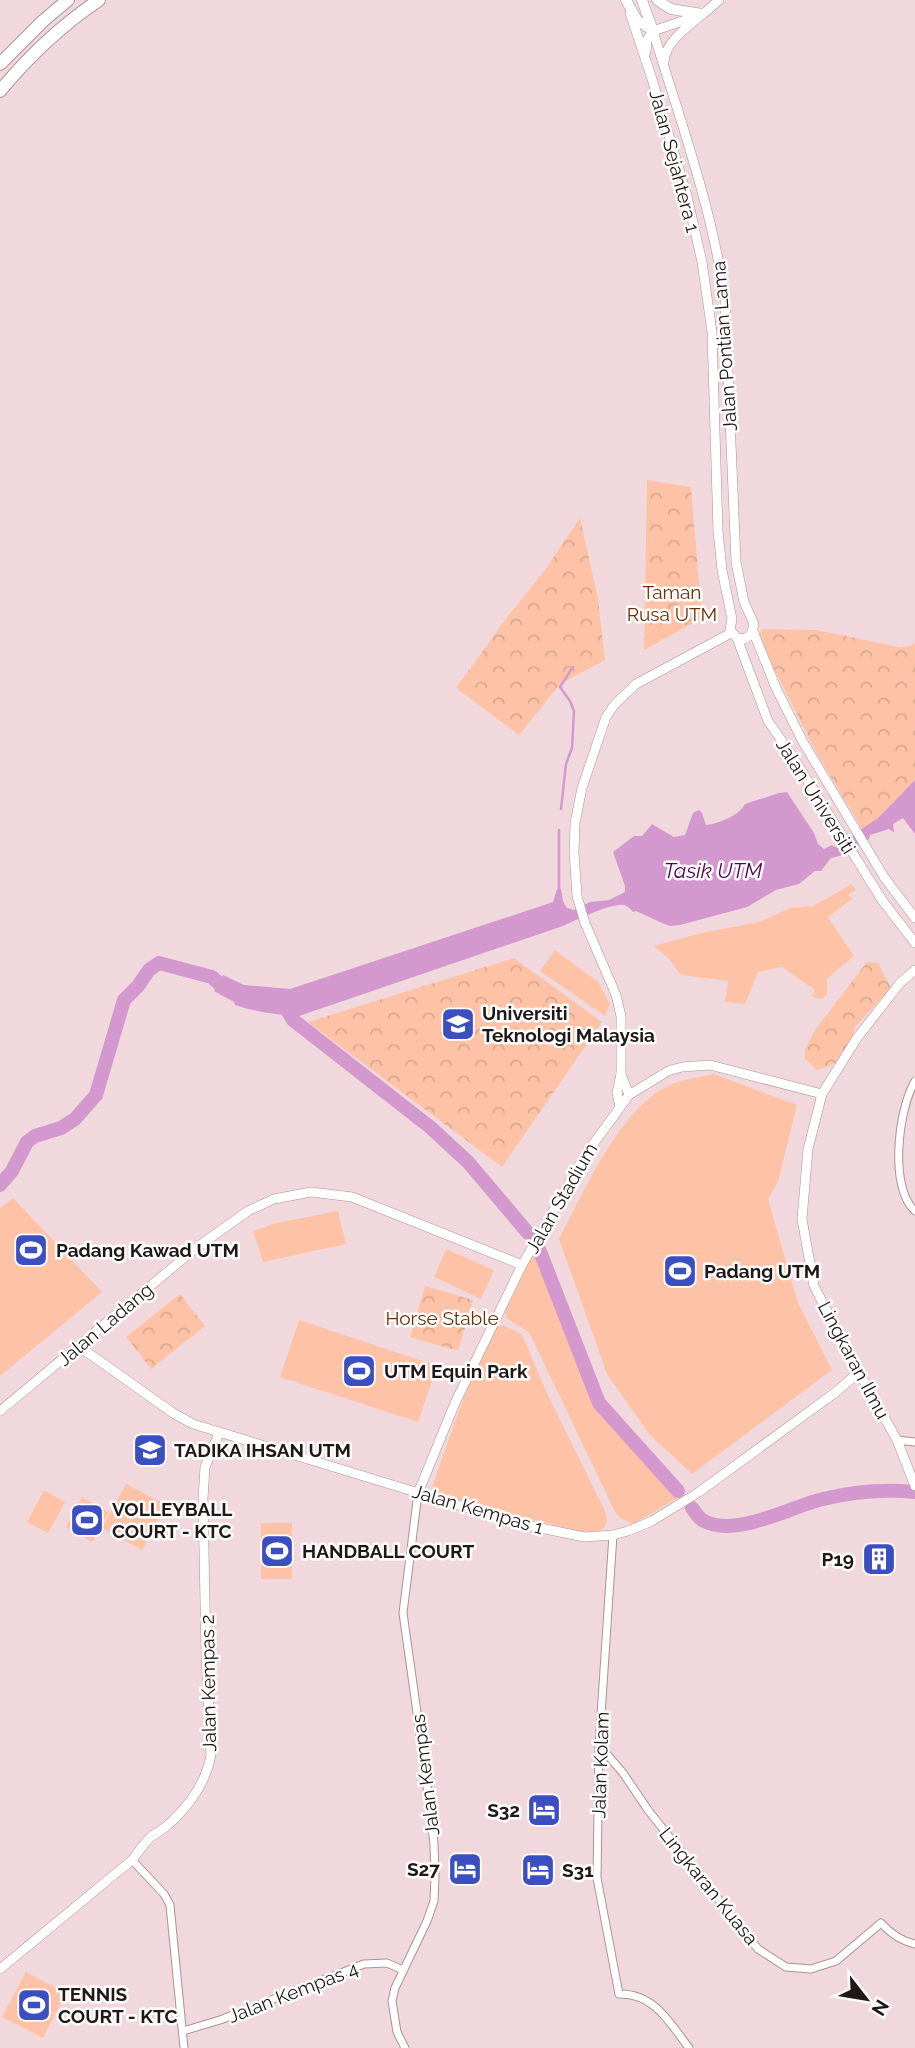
<svg xmlns="http://www.w3.org/2000/svg" width="915" height="2048" viewBox="0 0 915 2048" font-family="Raleway,sans-serif">
<style>
.grass{fill:#fec3a6}
.park{fill:url(#park-crowns)}
.water{fill:#d399cf}
.lines{fill:none;stroke-linecap:round;stroke-linejoin:round}
.stream{stroke:#d399cf;stroke-width:2.5}
.river{stroke:#d399cf;stroke-width:14}
.minor-casing{stroke:#aa9396;stroke-width:9}
.tertiary-casing{stroke:#aa9396;stroke-width:10}
.secondary-casing{stroke:#aa9396;stroke-width:11}
.trunk-casing{stroke:#aa9396;stroke-width:14}
.minor{stroke:#fff;stroke-width:7}
.tertiary{stroke:#fff;stroke-width:9}
.secondary{stroke:#fff;stroke-width:10}
.trunk{stroke:#fff;stroke-width:12}
.labels{text-anchor:middle;dominant-baseline:central;stroke-width:5;stroke-linejoin:round;paint-order:stroke}
.street-label{font-size:19px;fill:#201718;stroke:#fff}
.park-label{font-size:19px;fill:#6e2e04;stroke:#fff}
.poi-label{font-size:19px;font-weight:bold;fill:#201718;stroke:#fff;text-anchor:start}
.water-label{font-size:21px;font-style:italic;fill:#4d064c;stroke:#fff}
</style>
<defs>
<pattern id="park-crowns" width="20" height="18" patternUnits="userSpaceOnUse" patternTransform="scale(1.75)"><rect width="20" height="18" fill="#fec3a6"/><path d="M2 6a3 3 0 1 1 6 0M12 15a3 3 0 1 1 6 0" fill="none" stroke="#d9a78e"/></pattern>
</defs>
<rect width="100%" height="100%" fill="#f1d8dc"/>
<g class="grass">
<path d="M 852,884 L 856,890 L 848,895 L 852,899 L 828,917 L 854,956 L 827,979 L 827,994 C 822,1000 819,1000 812,996 L 815,990 L 782,967 L 758,972 L 745,1004 L 725,1002 L 728,981 L 681,975 L 669,959 L 654,946 L 701,933 L 759,922 L 790,908 L 813,906 Z"/>
<polygon points="555,950 598,982 610,1004 605,1016 540,971"/>
<path d="M 714,1074 L 797,1105 L 778,1182 L 768,1199 L 798,1303 L 832,1370 L 692,1474 L 649,1434 L 607,1374 L 559,1239 C 584,1192 621,1105 672,1084 C 685,1079 700,1077 714,1074 Z"/>
<polygon points="13,1198 102,1292 0,1376 0,1208"/>
<polygon points="338,1211 346,1244 263,1262 253,1231 276,1223"/>
<path d="M 536,1248 L 597,1406 L 676,1492 L 676,1499 L 633,1524 L 620,1518 L 615,1512 L 530,1334 C 521,1324 504,1324 505,1309 Z"/>
<polygon points="446,1249 494,1270 481,1299 434,1277"/>
<polygon points="299,1320 437,1366 418,1422 280,1377"/>
<path d="M 503,1325 L 522,1334 L 545,1389 L 605,1511 C 608,1520 608,1526 599,1532 L 577,1531 L 436,1494 L 432,1491 L 433,1484 L 464,1397 L 494,1331 L 496,1327 Z"/>
<polygon points="126,1484 166,1505 142,1550 102,1528"/>
<polygon points="44,1490 65,1502 48,1533 27,1522"/>
<polygon points="82,1497 109,1512 92,1542 66,1527"/>
<rect x="261" y="1523" width="31" height="56"/>
<polygon points="26,1972 66,1993 43,2038 2,2017"/>
</g>
<g class="park">
<polygon points="647,480 691,487 702,618 644,650"/>
<polygon points="580,518 598,599 605,660 560,684 519,735 456,688 508,616 545,570"/>
<polygon points="762,629 817,630 899,647 911,646 915,643 915,780 878,818 862,829 815,750 758,637"/>
<polygon points="514,958 602,1022 502,1167 308,1022"/>
<polygon points="867,962 878,963 891,988 855,1027 853,1036 836,1063 817,1070 805,1059 805,1049 816,1029"/>
<polygon points="425,1286 473,1300 458,1351 410,1337"/>
<polygon points="180,1294 205,1326 151,1369 126,1337"/>
</g>
<path class="water" d="M 915,780 L 915,834 L 903,818 L 893,824 L 894,831 L 893,832 L 889,829 L 870,835 L 869,839 L 843,855 L 831,858 L 821,871 L 815,871 L 799,884 L 776,890 L 747,907 L 680,925 L 670,926 L 662,923 L 636,911 L 633,912 C 629,907 625,904 619,905 C 605,906 576,920 563,926 L 299,1016 C 276,1015 256,1012 235,1005 L 234,1002 L 214,991 L 223,975 L 244,985 L 290,989 L 553,902 L 557,889 L 561,889 L 563,901 L 567,908 L 574,910 L 590,902 L 609,900 L 625,892 L 625,886 L 613,852 L 634,836 L 642,836 L 652,824 L 674,837 L 685,835 L 693,813 L 699,810 L 702,813 L 706,825 C 718,824 740,815 745,804 L 779,793 L 787,792 L 814,833 L 818,844 L 824,849 L 832,845 L 835,847 L 878,818 Z"/>
<g class="lines">
<g class="stream">
<polyline points="561,809 566,764 572,748 574,711 570,701 560,687 573,667"/>
<polyline points="559,830 559,889"/>
</g>
<g class="river">
<polyline points="279,1003 283,1003 293,1020 430,1127 468,1162 528,1233"/>
<polyline points="0,1185 12,1171 27,1142 35,1136 61,1128 75,1119 96,1095 124,1000 138,986 149,970 159,963 212,977 225,989 233,992"/>
<polyline points="539,1249 599,1403 678,1491"/>
<path d="M 692,1508 C 695,1512 698,1517 702,1520 C 735,1539 789,1507 823,1499 C 852,1492 885,1489 915,1492"/>
</g>
<g class="minor-casing">
<g id="minor">
<path d="M 915,1081 C 898,1110 889,1188 915,1211"/>
<polyline points="897,1440 915,1442"/>
<path d="M 613,1535 L 599,1745 L 597,1878 L 619,1994 C 654,1993 670,2023 689,2048"/>
<path d="M 599,1745 L 623,1773 L 648,1810 L 758,1949 L 786,1967 L 811,1969 L 836,1961 L 881,1923 C 890,1933 901,1941 915,1944"/>
<polyline points="132,1860 164,1894 170,1905 184,2048"/>
<polyline points="183,2031 220,2020 364,1964 387,1963 403,1970"/>
<polyline points="405,2048 397,2032 392,2001 395,1988 427,1921 434,1901 435,1877 434,1844 424,1762 403,1613 418,1493"/>
</g>
</g>
<g class="tertiary-casing">
<g id="tertiary">
<path d="M 630,13 L 652,79 L 687,196 L 702,262 L 712,332 L 718,531 L 722,570 L 732,619 L 730,630 L 737,638 L 744,639 L 751,635 L 754,624 L 744,602 L 736,562 L 725,300 C 712,207 680,120 653,31"/>
<polyline points="646,52 647,40 653,31 700,15"/>
<path d="M 664,63 C 664,37 702,18 719,0"/>
<polyline points="753,631 776,688 803,742 884,877 915,918"/>
<polyline points="737,638 768,721 791,754 882,900 915,943"/>
<polyline points="915,970 900,983 857,1038 822,1094 808,1149 802,1219 814,1286 859,1372 897,1440 915,1486"/>
<polyline points="629,1095 621,1074 621,1016 616,995 585,923 577,896 574,852 575,823 582,788 606,717 615,704 636,684 731,633"/>
<polyline points="620,1106 617,1093 621,1074"/>
<polyline points="80,1347 173,1413 193,1424 517,1523 584,1537 613,1535 628,1531 652,1521 699,1492 836,1392 859,1372"/>
<polyline points="0,1411 196,1248 248,1211 274,1199 311,1192 352,1197 522,1265"/>
<polyline points="418,1493 455,1403 522,1265 586,1154 629,1095 668,1071 682,1067 710,1065 822,1094"/>
<path d="M 0,1969 L 132,1860 C 138,1853 143,1844 150,1838 C 155,1833 162,1830 168,1825 C 189,1806 206,1783 211,1755 L 206,1654 L 203,1499 L 205,1467 L 219,1433"/>
</g>
</g>
<g class="secondary-casing">
<g id="secondary">
<polyline points="626,0 637,20 653,31"/>
<polyline points="642,0 653,31"/>
<polyline points="657,0 671,9 702,14"/>
</g>
</g>
<g class="trunk-casing">
<g id="trunk">
<polyline points="0,64 43,21 68,0"/>
<path d="M 0,91 C 29,56 62,25 99,0"/>
</g>
</g>
<use href="#minor" class="minor"/>
<use href="#tertiary" class="tertiary"/>
<use href="#secondary" class="secondary"/>
<use href="#trunk" class="trunk"/>
</g>
<defs>
<g id="university-square" transform="scale(1.75)"><rect x="-9" y="-9" width="18" height="18" rx="4" fill="#3b4fc1" stroke="#fff"/><path d="M0-5L7-2L0 1L-7-2ZM-4 1L0 2.5L4 1V4Q0 6-4 4Z" fill="#fff"/></g>
<g id="stadium-square" transform="scale(1.75)"><rect x="-9" y="-9" width="18" height="18" rx="4" fill="#3b4fc1" stroke="#fff"/><path d="M0-5a6.5 5 0 1 0 0 10a6.5 5 0 1 0 0-10ZM-3.5-1.8h7v3.6h-7Z" fill="#fff"/></g>
<g id="school-square" transform="scale(1.75)"><rect x="-9" y="-9" width="18" height="18" rx="4" fill="#3b4fc1" stroke="#fff"/><path d="M0-5L7-2L0 1L-7-2ZM-4 1L0 2.5L4 1V4Q0 6-4 4Z" fill="#fff"/></g>
<g id="building-square" transform="scale(1.75)"><rect x="-9" y="-9" width="18" height="18" rx="4" fill="#3b4fc1" stroke="#fff"/><path d="M-4-6H4V6H1V3H-1V6H-4ZM-2.5-4.3h1.7v1.8h-1.7ZM.8-4.3h1.7v1.8H.8ZM-2.5-1h1.7V.8h-1.7ZM.8-1h1.7V.8H.8Z" fill="#fff"/></g>
<g id="hotel-square" transform="scale(1.75)"><rect x="-9" y="-9" width="18" height="18" rx="4" fill="#3b4fc1" stroke="#fff"/><path d="M-6-4.5h1.5V1H6V5H4.5V3h-9V5H-6ZM-4 0a1.8 1.8 0 1 1 3.6 0ZM.5 0V-2.5h3Q6-2.5 6 0Z" fill="#fff"/></g>
</defs>
<g fill-rule="evenodd">
<use href="#university-square" x="458" y="1024"/>
<use href="#stadium-square" x="31" y="1250"/>
<use href="#stadium-square" x="680" y="1271"/>
<use href="#stadium-square" x="359" y="1371"/>
<use href="#school-square" x="150" y="1450"/>
<use href="#stadium-square" x="87" y="1520"/>
<use href="#stadium-square" x="277" y="1551"/>
<use href="#building-square" x="879" y="1559"/>
<use href="#hotel-square" x="544" y="1810"/>
<use href="#hotel-square" x="465" y="1869"/>
<use href="#hotel-square" x="538" y="1870"/>
<use href="#stadium-square" x="34" y="2005"/>
</g>
<g class="labels">
<g class="street-label">
<text transform="translate(675 161) rotate(75)">Jalan Sejahtera 1</text>
<text transform="translate(724 346) rotate(-94)">Jalan Pontian Lama</text>
<text transform="translate(816 796) rotate(58)">Jalan Universiti</text>
<text transform="translate(561 1198) rotate(-60)">Jalan Stadium</text>
<text transform="translate(105 1324) rotate(-40)">Jalan Ladang</text>
<text transform="translate(854 1360) rotate(62)">Lingkaran Ilmu</text>
<text transform="translate(478 1509) rotate(16)">Jalan Kempas 1</text>
<text transform="translate(208 1683) rotate(-91)">Jalan Kempas 2</text>
<text transform="translate(600 1765) rotate(-88)">Jalan Kolam</text>
<text transform="translate(425 1775) rotate(-97)">Jalan Kempas</text>
<text transform="translate(709 1886) rotate(51)">Lingkaran Kuasa</text>
<text transform="translate(293 1992) rotate(-21)">Jalan Kempas 4</text>
</g>
<g class="park-label">
<text x="672" y="592">Taman<tspan x="672" dy="22">Rusa UTM</tspan></text>
<text x="442" y="1318">Horse Stable</text>
</g>
<g class="poi-label">
<text x="482" y="1013">Universiti<tspan x="482" dy="22">Teknologi Malaysia</tspan></text>
<text x="56" y="1250">Padang Kawad UTM</text>
<text x="704" y="1271">Padang UTM</text>
<text x="384" y="1371">UTM Equin Park</text>
<text x="174" y="1450">TADIKA IHSAN UTM</text>
<text x="112" y="1509">VOLLEYBALL<tspan x="112" dy="22">COURT - KTC</tspan></text>
<text x="302" y="1551">HANDBALL COURT</text>
<text x="854" y="1559" text-anchor="end">P19</text>
<text x="520" y="1810" text-anchor="end">S32</text>
<text x="440" y="1869" text-anchor="end">S27</text>
<text x="562" y="1870">S31</text>
<text x="58" y="1994">TENNIS<tspan x="58" dy="22">COURT - KTC</tspan></text>
</g>
<g class="water-label">
<text x="713" y="870">Tasik UTM</text>
</g>
</g>
<g transform="translate(866 1999) rotate(121)" stroke="#ffffff" stroke-width="5" paint-order="stroke">
<path d="M0-5L12 26L0 18L-12 26Z" fill="#201718"/>
<text y="-10" font-size="19" font-weight="bold" text-anchor="middle" fill="#201718">N</text>
</g>
</svg>
